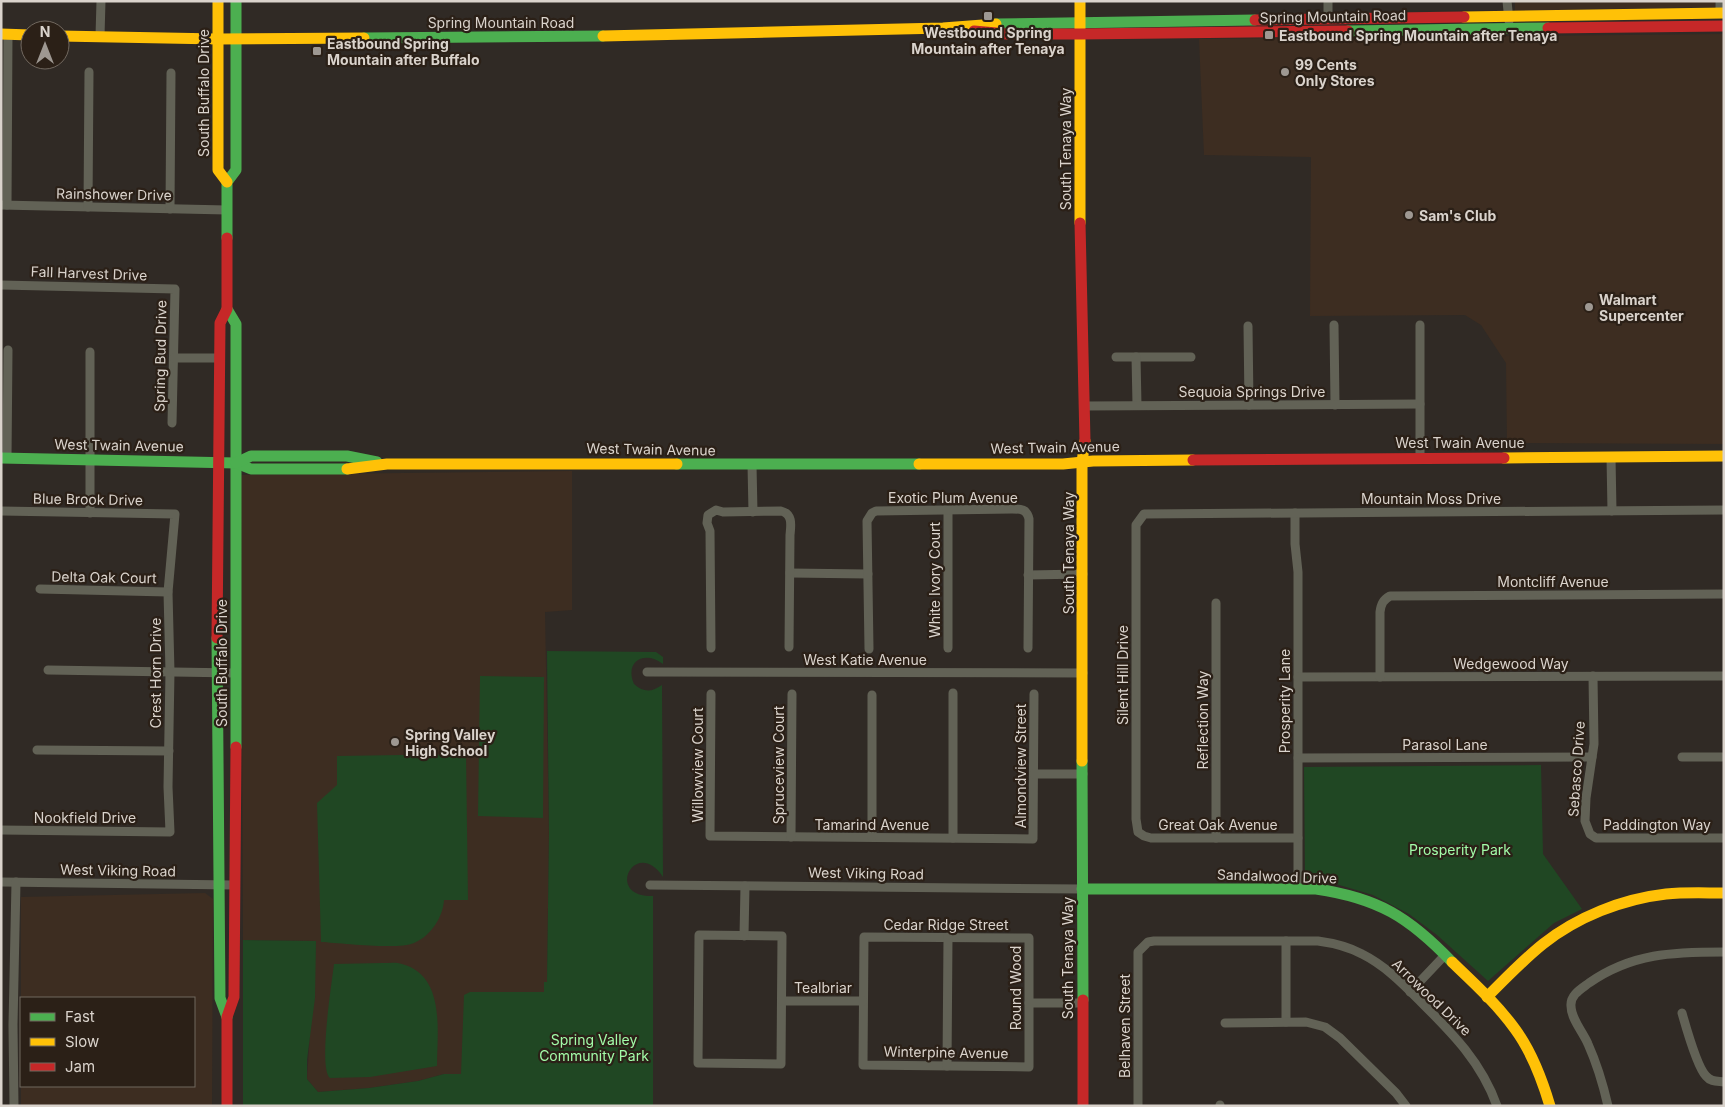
<svg xmlns="http://www.w3.org/2000/svg" width="1725" height="1107" viewBox="0 0 1725 1107" font-family="Inter,sans-serif">
<style>
.built{fill:#3d2d21;fill-rule:evenodd}
.green{fill:#204723}
.lines{fill:none;stroke-linecap:round;stroke-linejoin:round}
.street{stroke:#626256;stroke-width:9}
.fast{stroke:#4caf50;stroke-width:11}
.slow{stroke:#ffc107;stroke-width:11}
.jam{stroke:#c62828;stroke-width:11}
.poi-dot{fill:#9e9892;stroke:#2b2017;stroke-width:2}
.labels{text-anchor:middle;dominant-baseline:central;stroke-width:4.5;stroke-linejoin:round;paint-order:stroke}
.street-label{font-size:14px;fill:#dad3cc;stroke:#2b2017}
.poi-label{font-size:14px;font-weight:bold;fill:#dad3cc;stroke:#2b2017;text-anchor:start}
.park-label{font-size:14px;fill:#a2fca8;stroke:#2b2017}
</style>
<rect width="100%" height="100%" fill="#302a25"/>
<g class="built">
<polygon points="1515,1 1715,1 1715,7 1515,11"/>
<polygon points="1724,34 1724,444 1507,443 1506,363 1481,325 1465,315 1310,316 1311,157 1204,155 1199,39"/>
<polygon points="572,471 572,610 545,612 549,833 547,982 544,982 544,992 474,1074 444,1074 418,1081 369,1088 318,1092 307,1079 316,941 243,940 241,475"/>
<path d="M 205,893 L 213,899 L 212,1106 L 21,1106 L 21,897 ZM 21,998 L 194,998 L 194,1086 L 21,1086 Z"/>
</g>
<g class="green">
<path d="M 547,651 L 656,652 L 663,657 L 663,664 C 645,650 624,661 634,684 C 644,693 652,692 662,685 L 663,877 C 636,836 603,897 653,896 L 653,1106 L 243,1106 L 243,940 L 316,941 L 315,998 L 307,1060 L 307,1079 L 318,1092 L 369,1088 L 418,1081 L 444,1074 L 461,1074 L 464,995 L 470,992 L 544,992 L 544,982 L 547,982 L 549,833 Z"/>
<polygon points="480,676 544,677 543,818 478,816"/>
<path d="M 466,754 L 468,900 L 444,900 C 443,917 431,936 414,943 C 398,950 341,943 321,942 L 317,803 L 337,785 L 337,756 Z"/>
<polygon points="1541,765 1543,854 1582,909 1554,923 1488,981 1437,935 1409,914 1373,895 1336,884 1305,880 1304,767"/>
<path d="M 383,963 C 389,963 397,962 402,964 C 446,976 437,1032 437,1066 L 370,1077 L 330,1078 C 318,1068 332,982 334,964 Z"/>
</g>
<g class="lines">
<g class="street">
<polyline points="1507,1 1509,21"/>
<polyline points="1720,13 1720,1"/>
<polyline points="1328,19 1328,1"/>
<polyline points="100,36 101,1"/>
<polyline points="1,205 227,210"/>
<polyline points="7,205 8,34"/>
<polyline points="88,207 89,72"/>
<polyline points="170,209 171,73"/>
<polyline points="1,285 175,289 172,423"/>
<polyline points="1334,325 1335,405"/>
<polyline points="1248,326 1249,405"/>
<polyline points="90,352 90,513"/>
<polyline points="1116,357 1191,357"/>
<polyline points="1136,357 1137,405"/>
<polyline points="174,358 220,358"/>
<polyline points="1084,406 1420,404"/>
<polyline points="1420,457 1420,325"/>
<polyline points="1611,457 1612,511"/>
<polyline points="7,458 8,350"/>
<polyline points="752,465 753,512"/>
<polyline points="1,511 175,514 168,592 170,672 168,787 170,832 1,830"/>
<polyline points="1295,513 1295,544 1298,572 1298,889"/>
<polyline points="790,573 868,574"/>
<polyline points="1028,575 1083,574"/>
<polyline points="40,589 168,592"/>
<path d="M 711,648 L 710,531 L 707,523 L 708,515 L 716,510 L 723,512 L 781,511 C 793,514 791,525 790,535 L 789,647"/>
<polyline points="948,648 948,511"/>
<path d="M 869,649 L 867,521 L 872,513 L 876,511 L 1012,509 C 1021,509 1027,509 1029,519 L 1028,648"/>
<polyline points="48,670 236,673"/>
<polyline points="647,672 1083,673"/>
<polyline points="1593,676 1594,744 1586,798 1585,821 1590,834 1596,838 1724,838"/>
<polyline points="1298,677 1724,676"/>
<path d="M 1380,677 L 1380,612 C 1381,604 1383,600 1390,596 L 1724,594"/>
<polyline points="711,694 710,836 1033,839 1034,694"/>
<polyline points="37,750 169,751"/>
<polyline points="1682,757 1724,757"/>
<polyline points="1298,758 1592,757"/>
<polyline points="1034,774 1083,774"/>
<polyline points="791,837 792,694"/>
<polyline points="872,837 872,695"/>
<polyline points="953,838 953,693"/>
<polyline points="1216,838 1216,603"/>
<polyline points="1298,838 1151,838 1144,836 1138,832 1136,819 1136,525 1144,514 1724,510"/>
<polyline points="1,882 234,885"/>
<polyline points="650,885 1082,889"/>
<polygon points="699,935 782,936 781,1064 698,1063"/>
<polyline points="744,936 745,886"/>
<polygon points="864,937 1029,938 1029,1067 863,1065"/>
<polyline points="1286,941 1286,1022"/>
<polyline points="1410,992 1445,955"/>
<polyline points="782,1001 863,1001"/>
<polyline points="1029,1003 1082,1003"/>
<path d="M 1682,1013 C 1686,1027 1697,1067 1706,1076 C 1711,1082 1717,1081 1724,1082"/>
<polyline points="1225,1023 1306,1022 1325,1027 1340,1038 1396,1093 1406,1106"/>
<polyline points="947,1066 948,937"/>
<polyline points="1220,1105 1220,1106"/>
<polyline points="14,1106 13,1025 16,882"/>
<path d="M 1138,1106 L 1138,952 L 1148,942 L 1154,941 L 1318,941 C 1333,943 1349,947 1362,954 C 1384,965 1401,982 1418,999 C 1451,1032 1481,1061 1497,1106"/>
<path d="M 1608,1106 C 1603,1084 1597,1064 1588,1044 C 1583,1032 1571,1019 1571,1006 C 1570,995 1581,989 1589,983 C 1632,953 1673,952 1724,952"/>
</g>
<g class="fast">
<polyline points="996,24 1255,20"/>
<polyline points="1348,31 1548,28"/>
<polyline points="364,38 603,36"/>
<polyline points="227,238 227,182 236,170 236,1"/>
<polyline points="227,309 236,324 236,747"/>
<polyline points="1,458 236,463 251,469 347,469"/>
<polyline points="236,463 251,456 347,456 377,462"/>
<polyline points="677,464 919,464"/>
<polyline points="217,638 220,998 227,1017"/>
<polyline points="1082,761 1083,1000"/>
<path d="M 1082,889 L 1316,889 C 1378,898 1409,917 1452,962"/>
</g>
<g class="slow">
<polyline points="218,1 218,170 227,182"/>
<polyline points="1080,1 1080,223"/>
<polyline points="1464,17 1724,13"/>
<polyline points="1,34 30,35"/>
<polyline points="60,36 218,39 364,38"/>
<polyline points="603,36 943,28 996,24"/>
<polyline points="1504,458 1724,456"/>
<polyline points="919,464 1063,464 1093,461 1193,460"/>
<polyline points="347,469 387,464 677,464"/>
<polyline points="1082,761 1082,462 1085,441"/>
<path d="M 1452,962 C 1474,983 1497,1004 1515,1029 C 1532,1052 1542,1079 1550,1106"/>
<path d="M 1487,997 C 1505,979 1523,960 1543,944 C 1577,917 1622,899 1666,894 C 1685,892 1705,893 1724,893"/>
</g>
<g class="jam">
<polyline points="1255,20 1464,17"/>
<polyline points="1548,28 1724,26"/>
<polyline points="974,31 1007,34 1080,34 1348,31"/>
<polyline points="1080,223 1085,441"/>
<polyline points="1193,460 1504,458"/>
<polyline points="217,638 220,323 227,309 227,238"/>
<polyline points="1083,1000 1083,1106"/>
<polyline points="227,1106 227,1017 234,997 236,747"/>
</g>
</g>
<g class="poi-dot">
<rect x="983" y="11" width="10" height="10" rx="2.5"/>
<rect x="1264" y="30" width="10" height="10" rx="2.5"/>
<rect x="312" y="46" width="10" height="10" rx="2.5"/>
<circle cx="1285" cy="72" r="5"/>
<circle cx="1409" cy="215" r="5"/>
<circle cx="1589" cy="307" r="5"/>
<circle cx="395" cy="742" r="5"/>
</g>
<g class="labels">
<g class="street-label">
<text transform="translate(1333 16) rotate(-1)">Spring Mountain Road</text>
<text x="501" y="22">Spring Mountain Road</text>
<text transform="translate(203 93) rotate(-90)">South Buffalo Drive</text>
<text transform="translate(1065 149) rotate(-90)">South Tenaya Way</text>
<text transform="translate(114 194) rotate(1)">Rainshower Drive</text>
<text transform="translate(89 273) rotate(2)">Fall Harvest Drive</text>
<text transform="translate(160 356) rotate(-89)">Spring Bud Drive</text>
<text x="1252" y="391">Sequoia Springs Drive</text>
<text x="1460" y="442">West Twain Avenue</text>
<text transform="translate(119 445) rotate(1)">West Twain Avenue</text>
<text transform="translate(1055 447) rotate(-1)">West Twain Avenue</text>
<text transform="translate(651 449) rotate(1)">West Twain Avenue</text>
<text x="953" y="497">Exotic Plum Avenue</text>
<text x="1431" y="498">Mountain Moss Drive</text>
<text transform="translate(88 499) rotate(1)">Blue Brook Drive</text>
<text transform="translate(1068 553) rotate(-90)">South Tenaya Way</text>
<text transform="translate(104 577) rotate(1)">Delta Oak Court</text>
<text transform="translate(934 580) rotate(-90)">White Ivory Court</text>
<text x="1553" y="581">Montcliff Avenue</text>
<text x="865" y="659">West Katie Avenue</text>
<text transform="translate(221 663) rotate(-90)">South Buffalo Drive</text>
<text x="1511" y="663">Wedgewood Way</text>
<text transform="translate(155 673) rotate(-90)">Crest Horn Drive</text>
<text transform="translate(1122 675) rotate(-90)">Silent Hill Drive</text>
<text transform="translate(1284 701) rotate(-90)">Prosperity Lane</text>
<text transform="translate(1202 720) rotate(-90)">Reflection Way</text>
<text x="1445" y="744">Parasol Lane</text>
<text transform="translate(697 765) rotate(-90)">Willowview Court</text>
<text transform="translate(778 765) rotate(-90)">Spruceview Court</text>
<text transform="translate(1020 766) rotate(-90)">Almondview Street</text>
<text transform="translate(1576 769) rotate(-86)">Sebasco Drive</text>
<text x="85" y="817">Nookfield Drive</text>
<text x="872" y="824">Tamarind Avenue</text>
<text x="1218" y="824">Great Oak Avenue</text>
<text x="1657" y="824">Paddington Way</text>
<text transform="translate(118 870) rotate(1)">West Viking Road</text>
<text transform="translate(866 873) rotate(1)">West Viking Road</text>
<text transform="translate(1277 876) rotate(2)">Sandalwood Drive</text>
<text x="946" y="924">Cedar Ridge Street</text>
<text transform="translate(1067 958) rotate(-90)">South Tenaya Way</text>
<text x="823" y="987">Tealbriar</text>
<text transform="translate(1015 988) rotate(-90)">Round Wood</text>
<text transform="translate(1432 997) rotate(44)">Arrowood Drive</text>
<text transform="translate(1124 1026) rotate(-90)">Belhaven Street</text>
<text transform="translate(946 1052) rotate(1)">Winterpine Avenue</text>
</g>
<g class="poi-label">
<text x="988" y="32" text-anchor="middle">Westbound Spring<tspan x="988" dy="16">Mountain after Tenaya</tspan></text>
<text x="1279" y="35">Eastbound Spring Mountain after Tenaya</text>
<text x="327" y="43">Eastbound Spring<tspan x="327" dy="16">Mountain after Buffalo</tspan></text>
<text x="1295" y="64">99 Cents<tspan x="1295" dy="16">Only Stores</tspan></text>
<text x="1419" y="215">Sam's Club</text>
<text x="1599" y="299">Walmart<tspan x="1599" dy="16">Supercenter</tspan></text>
<text x="405" y="734">Spring Valley<tspan x="405" dy="16">High School</tspan></text>
</g>
<g class="park-label">
<text x="1460" y="849">Prosperity Park</text>
<text x="594" y="1039">Spring Valley<tspan x="594" dy="16">Community Park</tspan></text>
</g>
</g>
<rect width="1725" height="1107" fill="none" stroke="#dad3cc" stroke-width="5"/>
<rect x="20" y="997" width="175" height="90" fill="#2b2017" stroke="#71685f"/>
<rect x="30" y="1013" width="25" height="8" fill="#4caf50" stroke="#71685f"/>
<text x="65" y="1022" font-size="15" fill="#dad3cc">Fast</text>
<rect x="30" y="1038" width="25" height="8" fill="#ffc107" stroke="#71685f"/>
<text x="65" y="1047" font-size="15" fill="#dad3cc">Slow</text>
<rect x="30" y="1063" width="25" height="8" fill="#c62828" stroke="#71685f"/>
<text x="65" y="1072" font-size="15" fill="#dad3cc">Jam</text>
<g transform="translate(45 45)"><circle r="24" fill="#2b2017" stroke="#71685f"/>
<path d="M0-4L9 19L0 12L-9 19Z" fill="#9e9892"/>
<text y="-8" font-size="14" font-weight="bold" text-anchor="middle" fill="#dad3cc">N</text>
</g>
</svg>
